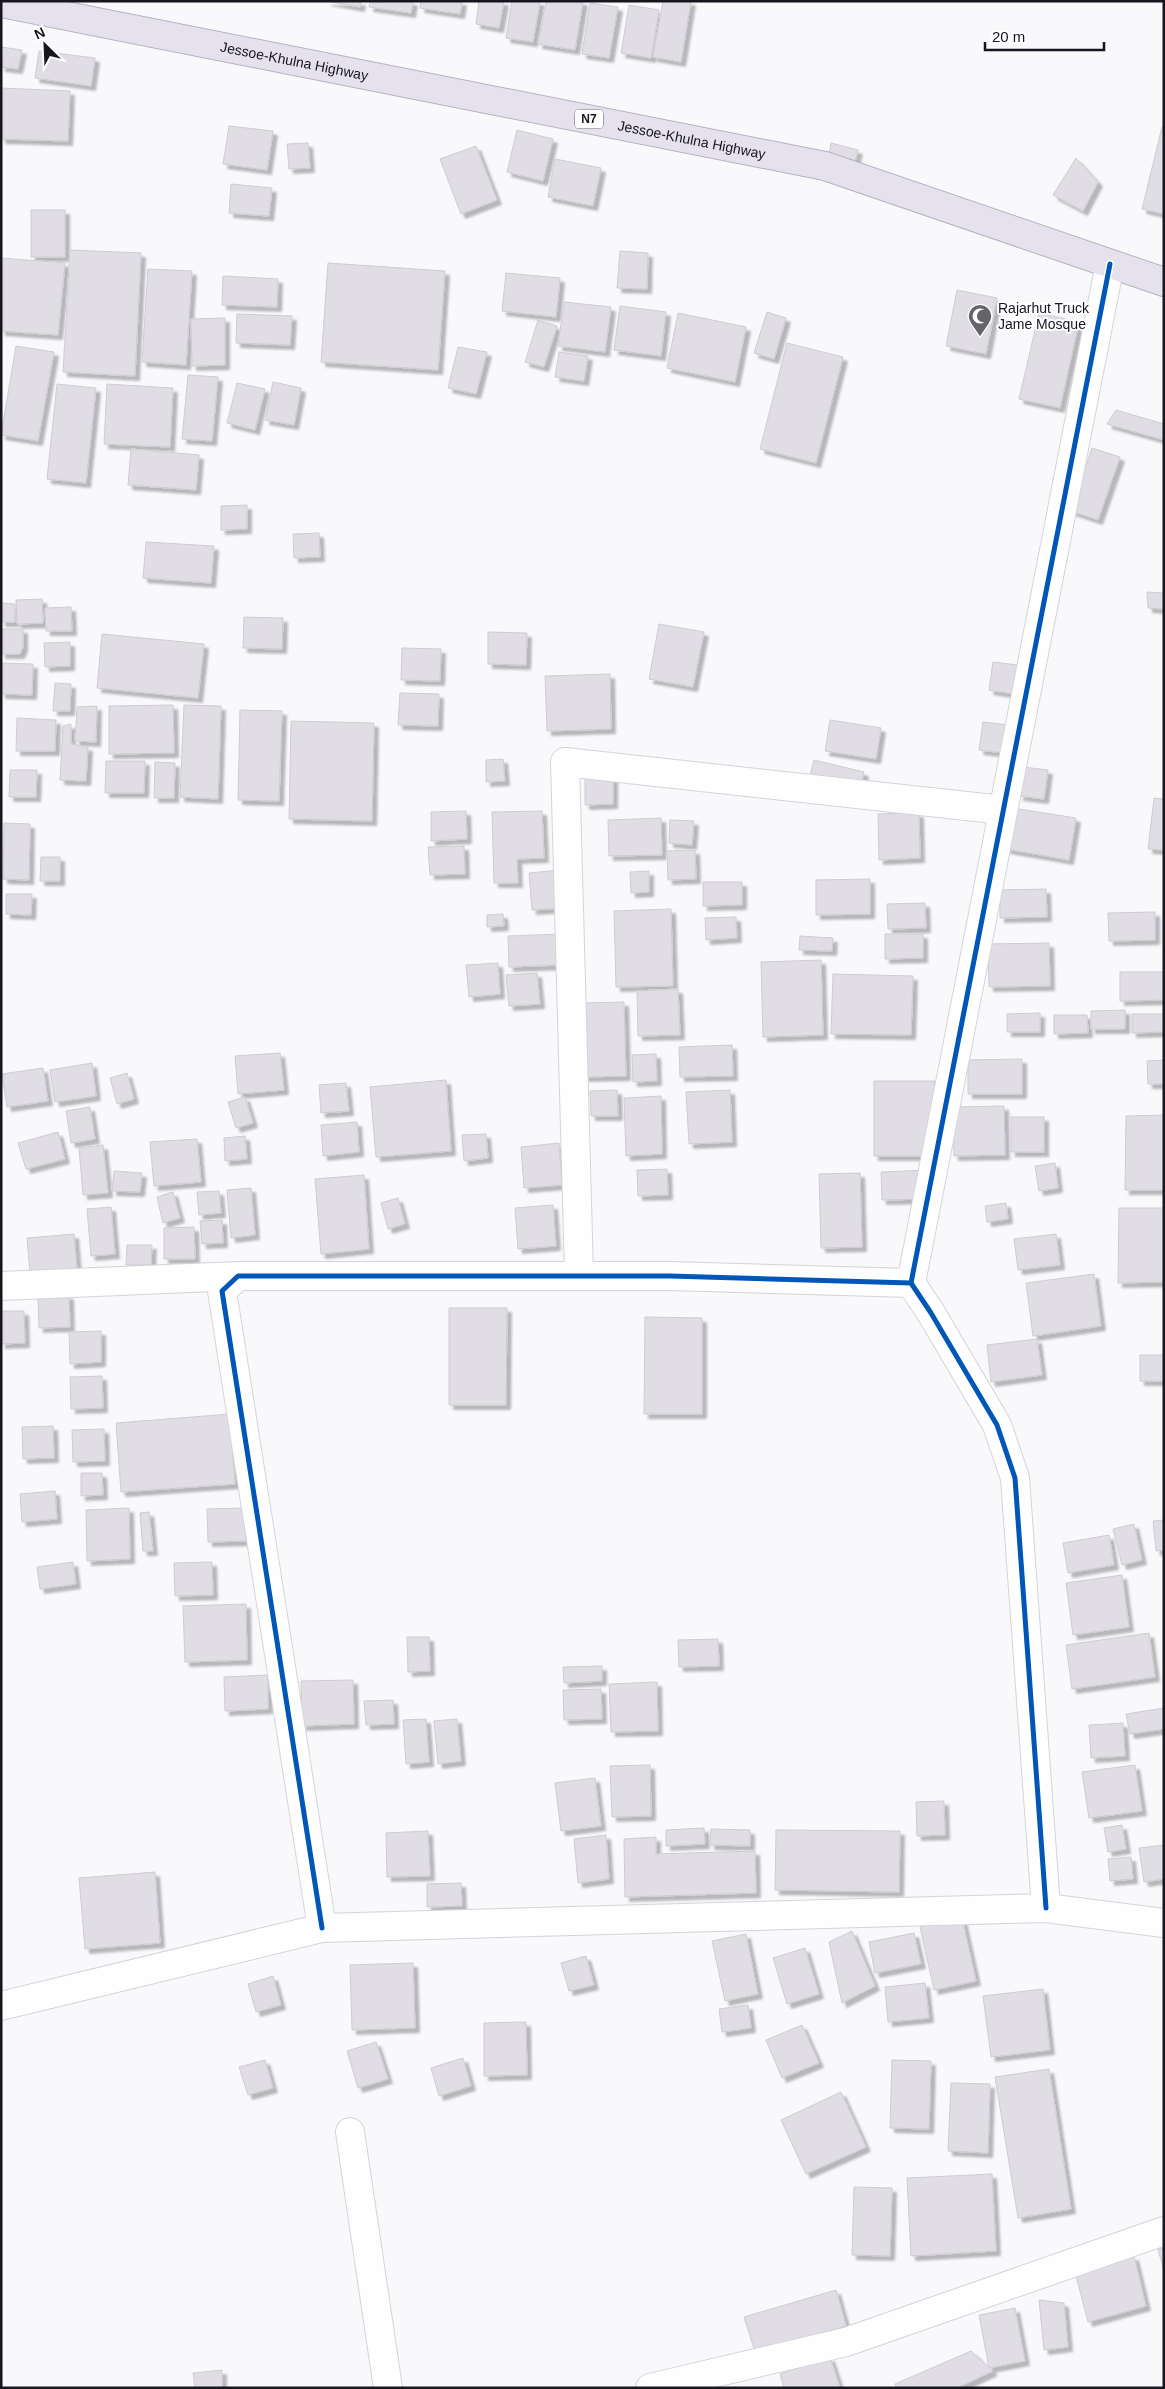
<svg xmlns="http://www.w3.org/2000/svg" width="1165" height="2389" viewBox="0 0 1165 2389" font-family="Arial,sans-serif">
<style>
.building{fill:#e0dee4;stroke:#ceccd2;filter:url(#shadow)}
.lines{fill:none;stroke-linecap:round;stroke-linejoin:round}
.street-casing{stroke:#d5d3d9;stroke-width:30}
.highway-casing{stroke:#b6b2c0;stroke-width:30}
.street{stroke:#fefefe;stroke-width:28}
.highway{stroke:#e6e2ed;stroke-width:28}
.cycleway-casing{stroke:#fff;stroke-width:8}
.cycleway{stroke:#0057b8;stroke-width:5}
.labels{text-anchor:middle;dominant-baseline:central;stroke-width:4;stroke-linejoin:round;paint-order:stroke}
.shield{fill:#fff;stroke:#5d5b61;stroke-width:1}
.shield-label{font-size:12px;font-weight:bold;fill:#17151d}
.street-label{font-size:14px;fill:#17151d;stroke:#fff}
.poi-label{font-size:14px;fill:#17151d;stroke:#fff;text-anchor:start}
</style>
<defs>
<filter id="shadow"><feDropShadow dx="4.5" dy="4.5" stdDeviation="1" flood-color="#0004"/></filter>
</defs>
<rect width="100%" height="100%" fill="#f9f8fb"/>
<g class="building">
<polygon points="327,1 361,1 360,7"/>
<polygon points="370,1 413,1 411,13 369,7"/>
<polygon points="421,1 462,1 460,14 420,8"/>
<polygon points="479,1 504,1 499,28 476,24"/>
<polygon points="512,1 540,1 533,42 506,38"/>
<polygon points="546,1 583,1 575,50 538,44"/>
<polygon points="663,1 691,1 681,62 653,57"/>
<polygon points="590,3 618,7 609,58 582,54"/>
<polygon points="629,5 659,10 651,58 621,53"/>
<polygon points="1,47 22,50 18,69 1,67"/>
<polygon points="39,51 95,58 91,86 35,78"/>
<polygon points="1,88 70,91 68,141 1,139"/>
<polygon points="229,126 273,131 267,170 223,164"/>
<polygon points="1162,127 1164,127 1164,214 1142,209"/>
<polygon points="517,130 553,139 543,181 507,172"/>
<polygon points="308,143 310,168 289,169 287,144"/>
<polygon points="831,143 858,150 854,166 828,160"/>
<polygon points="476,146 497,200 461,214 440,159"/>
<polygon points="1076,158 1098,182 1083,211 1053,195"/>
<polygon points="555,159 601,168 593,206 548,197"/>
<polygon points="231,184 272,188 269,216 229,213"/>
<rect x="31" y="210" width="34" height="47"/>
<polygon points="70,250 141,253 135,376 63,372"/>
<polygon points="620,251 648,253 647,289 617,288"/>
<polygon points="1,258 65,263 58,335 1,331"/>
<polygon points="328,263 445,271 438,370 321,362"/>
<polygon points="148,269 192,271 186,365 142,362"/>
<polygon points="506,273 560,278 556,317 502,311"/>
<polygon points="223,276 278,279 277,307 222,305"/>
<polygon points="957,290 997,298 986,354 946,346"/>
<polygon points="564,302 611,307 605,352 558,346"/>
<polygon points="620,306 666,312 661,356 614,350"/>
<polygon points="767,312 786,318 774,359 754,353"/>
<polygon points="678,313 746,327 735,382 667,368"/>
<polygon points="1039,313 1079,322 1060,408 1019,399"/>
<polygon points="237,314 292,316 290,345 236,343"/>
<polygon points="225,318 225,365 192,366 191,319"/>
<polygon points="538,320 557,326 544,367 525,362"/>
<polygon points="787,343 843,357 816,463 760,449"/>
<polygon points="16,346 54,352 38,441 1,435"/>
<polygon points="458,347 487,352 476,394 448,388"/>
<polygon points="559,352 588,356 584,381 555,377"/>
<polygon points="188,375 218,377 212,441 182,439"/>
<polygon points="273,382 301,388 294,425 265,420"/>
<polygon points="237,383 265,389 255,430 227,423"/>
<polygon points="57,384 96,388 86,483 47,479"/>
<polygon points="107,384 173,388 170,447 104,444"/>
<polygon points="1116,410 1164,424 1164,440 1107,424"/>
<polygon points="1092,448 1120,457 1098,520 1071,511"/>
<polygon points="131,449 199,455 196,490 128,485"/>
<polygon points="247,505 247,529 221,530 221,506"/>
<polygon points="319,533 320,557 294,558 293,534"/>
<polygon points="146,542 214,546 211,583 143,578"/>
<polygon points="1147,592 1164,593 1164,609 1148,608"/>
<polygon points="42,599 43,623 17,624 16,600"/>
<polygon points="1,603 15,604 15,622 1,622"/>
<polygon points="71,607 72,631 46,631 45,608"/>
<polygon points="244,617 283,618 282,649 243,648"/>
<polygon points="659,624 704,632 693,687 649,679"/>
<polygon points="1,629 23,629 23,647 20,654 1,654"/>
<polygon points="488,632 527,633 526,665 488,664"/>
<polygon points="102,634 204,644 198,698 97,688"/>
<polygon points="70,642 70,666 45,667 44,643"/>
<polygon points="402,648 441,649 440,681 401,680"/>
<polygon points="993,662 1018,665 1014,694 989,690"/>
<polygon points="1,663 33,664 32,695 1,694"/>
<polygon points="610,674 611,729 547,731 545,676"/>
<polygon points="55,683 71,684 70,711 53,711"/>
<polygon points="400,693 439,694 438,726 398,725"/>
<polygon points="173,705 174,753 109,754 109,706"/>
<polygon points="184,705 221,706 218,799 180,797"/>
<polygon points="97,706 96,742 75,741 77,707"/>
<polygon points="240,710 282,711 279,801 238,800"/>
<polygon points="17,718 56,720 55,751 16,751"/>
<polygon points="830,720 881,728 876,759 825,751"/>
<polygon points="291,721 374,723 372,821 289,819"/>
<polygon points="983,722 1008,725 1004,753 979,750"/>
<polygon points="71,724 71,744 88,747 86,781 60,780 63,726"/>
<polygon points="503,759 505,781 486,782 486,760"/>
<polygon points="814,760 864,772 860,789 810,776"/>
<polygon points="106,761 145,761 144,793 105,793"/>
<polygon points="155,762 175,763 174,798 154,798"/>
<polygon points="1023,767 1048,770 1044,799 1019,796"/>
<polygon points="10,770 37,770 36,797 9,797"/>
<polygon points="613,774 613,804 585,805 585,775"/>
<polygon points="1154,798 1164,799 1164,850 1148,849"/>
<polygon points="1013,808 1076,818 1069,860 1006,849"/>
<polygon points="466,811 467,839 431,841 431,812"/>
<polygon points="542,811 544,858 517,859 518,883 494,883 492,812"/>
<polygon points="919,813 920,858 879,860 878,814"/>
<polygon points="661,818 662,855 609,856 608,820"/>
<polygon points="670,820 694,821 692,845 669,843"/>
<polygon points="4,823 30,824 29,880 3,879"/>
<polygon points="464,846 465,874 430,875 428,847"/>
<polygon points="695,850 696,879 668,880 667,851"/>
<polygon points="41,857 60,857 60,881 40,881"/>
<polygon points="560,870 563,908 532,910 529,873"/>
<polygon points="649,871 649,892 631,893 630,872"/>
<polygon points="870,879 870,914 816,915 816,880"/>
<polygon points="703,882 742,882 742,905 703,906"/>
<polygon points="1046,889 1047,917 1000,918 1000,890"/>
<polygon points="6,894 32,894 31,915 6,914"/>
<polygon points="925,903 926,928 888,929 887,904"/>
<polygon points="671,909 673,986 616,987 614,911"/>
<polygon points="1155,912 1155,940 1109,941 1108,913"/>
<polygon points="503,914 504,926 487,927 487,915"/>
<polygon points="736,917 737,938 706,940 705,918"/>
<polygon points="561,934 562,965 509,967 508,936"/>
<polygon points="885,934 923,934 923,958 885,959"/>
<polygon points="800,936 833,938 832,951 799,950"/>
<polygon points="1049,943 1050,986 989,987 988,944"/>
<polygon points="821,960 823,1035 763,1037 761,962"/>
<polygon points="498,963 500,994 469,997 466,965"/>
<polygon points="1120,972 1164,972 1164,1000 1120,1001"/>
<polygon points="537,973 540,1004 509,1006 506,975"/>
<polygon points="833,974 913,976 911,1035 831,1034"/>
<polygon points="678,989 680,1035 638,1036 637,991"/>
<polygon points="624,1002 626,1076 584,1077 582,1003"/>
<polygon points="1125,1010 1125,1029 1091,1029 1091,1011"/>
<polygon points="1040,1013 1040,1032 1007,1032 1007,1014"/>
<polygon points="1132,1014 1164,1014 1164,1032 1132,1033"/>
<polygon points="1054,1015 1087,1015 1088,1033 1054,1034"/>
<polygon points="732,1045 733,1076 680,1077 679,1047"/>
<polygon points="280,1053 284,1090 238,1094 235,1056"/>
<polygon points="656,1054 657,1081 633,1082 632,1055"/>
<polygon points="1022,1059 1022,1094 968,1094 968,1060"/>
<polygon points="1164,1060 1164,1084 1148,1084 1147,1061"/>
<polygon points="92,1063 96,1096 55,1102 50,1070"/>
<polygon points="43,1068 48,1101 7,1107 2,1074"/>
<polygon points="127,1073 134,1099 117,1104 110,1078"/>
<polygon points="446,1080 451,1151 376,1157 370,1087"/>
<polygon points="874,1081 935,1081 934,1156 874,1156"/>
<polygon points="346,1083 349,1111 321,1113 319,1085"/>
<polygon points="617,1090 618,1116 591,1116 590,1091"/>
<polygon points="730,1090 732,1142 689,1144 686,1092"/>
<polygon points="661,1096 662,1154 626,1156 624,1098"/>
<polygon points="245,1097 253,1123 236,1128 228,1102"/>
<polygon points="1004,1106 1005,1155 954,1156 953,1107"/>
<polygon points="90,1107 95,1139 71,1143 66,1111"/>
<polygon points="1164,1115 1164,1190 1125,1190 1126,1116"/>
<rect x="1011" y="1117" width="33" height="35"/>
<polygon points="357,1122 359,1152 323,1156 321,1125"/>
<polygon points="58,1132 65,1159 26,1169 18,1143"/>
<polygon points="486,1134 488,1158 464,1161 462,1135"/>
<polygon points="245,1136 247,1159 225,1161 224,1138"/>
<polygon points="197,1139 201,1182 154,1186 150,1142"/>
<polygon points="559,1143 562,1185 524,1188 521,1147"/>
<polygon points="103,1145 108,1193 83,1195 79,1148"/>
<polygon points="1055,1163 1058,1188 1039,1191 1035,1166"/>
<polygon points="667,1169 668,1195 638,1196 637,1170"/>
<polygon points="928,1170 928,1199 882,1200 881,1172"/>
<polygon points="114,1171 142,1173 140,1192 112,1191"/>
<polygon points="860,1173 862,1247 821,1248 819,1174"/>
<polygon points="364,1175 369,1249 321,1254 315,1179"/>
<polygon points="251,1188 255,1235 231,1238 227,1190"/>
<polygon points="219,1191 221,1213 199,1215 197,1192"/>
<polygon points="173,1192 180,1218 163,1223 157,1197"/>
<polygon points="398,1198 405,1224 388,1229 381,1203"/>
<polygon points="1006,1203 1008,1219 987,1222 985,1206"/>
<polygon points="553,1205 556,1246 518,1249 515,1208"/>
<polygon points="111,1207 115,1254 91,1256 87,1209"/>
<polygon points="1119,1208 1164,1208 1164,1282 1118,1283"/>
<polygon points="222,1220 223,1243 202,1244 200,1221"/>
<polygon points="194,1227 195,1259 164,1259 164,1228"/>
<polygon points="74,1234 77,1270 30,1273 27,1238"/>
<polygon points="1056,1234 1060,1265 1018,1270 1014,1239"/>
<polygon points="127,1245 152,1245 151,1265 126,1265"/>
<polygon points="1094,1274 1101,1326 1033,1336 1026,1283"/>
<polygon points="69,1295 70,1327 39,1328 38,1296"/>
<polygon points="449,1308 507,1308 506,1405 449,1405"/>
<polygon points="1,1311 24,1311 25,1343 1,1344"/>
<polygon points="645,1317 702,1318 702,1414 644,1414"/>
<polygon points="101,1331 101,1362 70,1364 69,1332"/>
<polygon points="1037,1339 1042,1375 991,1382 987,1345"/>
<rect x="1140" y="1355" width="24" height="26"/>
<polygon points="102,1376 103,1408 71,1409 70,1377"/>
<polygon points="230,1414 235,1484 121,1492 116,1423"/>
<polygon points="53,1426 54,1458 23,1459 22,1427"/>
<polygon points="104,1429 105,1461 73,1462 72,1430"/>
<polygon points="81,1473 102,1473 103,1495 81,1496"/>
<polygon points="55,1491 57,1519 22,1522 20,1494"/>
<polygon points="129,1508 130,1559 87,1561 86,1510"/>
<polygon points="244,1508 246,1541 208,1542 207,1509"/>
<polygon points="149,1512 153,1551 143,1551 140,1513"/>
<polygon points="1164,1520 1164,1550 1156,1551 1153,1521"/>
<polygon points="1134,1524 1142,1560 1122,1565 1113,1529"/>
<polygon points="1109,1535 1114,1565 1068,1573 1063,1543"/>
<polygon points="73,1562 76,1584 40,1589 37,1567"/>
<polygon points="212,1562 213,1595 175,1596 174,1563"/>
<polygon points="1122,1575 1129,1627 1073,1635 1066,1583"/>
<polygon points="246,1604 247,1660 185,1662 183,1606"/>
<polygon points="1149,1633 1155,1677 1072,1689 1066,1645"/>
<polygon points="407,1637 429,1637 430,1671 408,1672"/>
<polygon points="718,1639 719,1666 679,1667 678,1640"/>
<polygon points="602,1666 602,1681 564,1683 563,1667"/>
<polygon points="268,1675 268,1709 225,1711 224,1677"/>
<polygon points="353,1680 354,1724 302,1726 301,1681"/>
<polygon points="657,1682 658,1731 611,1732 609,1684"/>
<polygon points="601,1689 602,1719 564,1720 563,1690"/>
<polygon points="393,1700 394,1724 366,1725 364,1701"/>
<polygon points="1164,1708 1164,1729 1130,1734 1126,1714"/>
<polygon points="426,1719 429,1762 406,1764 403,1720"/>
<polygon points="457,1719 461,1761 438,1764 434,1721"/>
<polygon points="1123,1723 1125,1756 1091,1758 1089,1725"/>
<polygon points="650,1765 651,1816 612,1817 610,1766"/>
<polygon points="1135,1765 1142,1811 1089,1818 1082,1772"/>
<polygon points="595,1778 601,1826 561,1831 555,1783"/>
<polygon points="944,1801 945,1835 917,1836 916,1802"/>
<polygon points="1122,1825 1126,1849 1108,1852 1104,1828"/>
<polygon points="704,1828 705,1844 666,1846 666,1830"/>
<polygon points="711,1829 750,1830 750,1846 710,1845"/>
<polygon points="776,1830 900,1831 899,1892 775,1890"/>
<polygon points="428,1831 430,1876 387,1877 386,1833"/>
<polygon points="606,1835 609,1879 578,1883 574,1839"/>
<polygon points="656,1837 656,1854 755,1851 756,1893 625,1897 624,1839"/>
<polygon points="1164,1845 1164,1879 1144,1882 1139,1848"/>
<polygon points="1131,1857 1133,1879 1110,1881 1108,1859"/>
<polygon points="155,1872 160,1943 85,1949 79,1878"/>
<polygon points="461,1883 462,1906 427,1907 427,1884"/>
<polygon points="962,1918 976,1981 934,1990 920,1927"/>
<polygon points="852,1931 875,1986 842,2003 829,1942"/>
<polygon points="914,1933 921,1964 875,1973 869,1942"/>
<polygon points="746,1934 758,1994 725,2001 712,1941"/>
<polygon points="805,1948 819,1994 787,2004 773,1958"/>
<polygon points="586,1956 594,1985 569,1991 561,1963"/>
<polygon points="413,1963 415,2028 352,2030 350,1965"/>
<polygon points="273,1976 281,2005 256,2012 248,1984"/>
<polygon points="925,1983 929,2018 888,2022 885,1987"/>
<polygon points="1043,1989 1050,2050 991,2057 983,1996"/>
<polygon points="748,2005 751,2028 722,2032 719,2009"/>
<polygon points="526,2022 527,2075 484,2076 484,2023"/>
<polygon points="802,2025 819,2063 782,2078 766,2040"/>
<polygon points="376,2042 388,2079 358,2088 347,2051"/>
<polygon points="463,2058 471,2086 439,2096 431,2068"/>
<polygon points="265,2060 273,2088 248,2095 239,2067"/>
<polygon points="892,2060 931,2061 929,2129 890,2128"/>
<polygon points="1049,2069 1071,2209 1018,2218 995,2077"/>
<polygon points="951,2083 990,2084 988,2153 948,2151"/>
<polygon points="841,2092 866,2147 806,2174 781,2120"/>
<polygon points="992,2174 996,2251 911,2256 907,2178"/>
<polygon points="854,2187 892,2188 890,2256 852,2255"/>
<polygon points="1164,2248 1164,2271 1158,2249"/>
<polygon points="1134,2256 1146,2306 1088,2322 1075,2272"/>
<polygon points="836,2290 846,2326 755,2352 744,2317"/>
<polygon points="1039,2300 1064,2303 1068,2347 1044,2350"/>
<polygon points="1015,2308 1025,2361 989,2368 979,2315"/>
<polygon points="971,2351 993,2371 957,2388 897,2388 895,2384"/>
<polygon points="830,2357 840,2388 784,2388 780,2374"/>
<polygon points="222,2370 222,2388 195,2388 193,2373"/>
</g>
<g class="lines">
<g class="street-casing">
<g id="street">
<polyline points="579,1275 565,762 1003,810"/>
<polyline points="911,1283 1110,264"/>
<polyline points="1,1286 238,1276"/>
<polyline points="322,1928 222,1291 238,1276 670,1276 911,1283 931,1313 997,1425 1015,1478 1046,1908"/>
<polyline points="1,2006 322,1928 1046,1908 1164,1923"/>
<polyline points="350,2132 388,2388"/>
<polyline points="650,2388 846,2342 1164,2231"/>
</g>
</g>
<g class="highway-casing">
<g id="highway">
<path id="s1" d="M 1,3 L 825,166 L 1164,282"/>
</g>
</g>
<use href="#street" class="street"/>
<use href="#highway" class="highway"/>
<g class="cycleway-casing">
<g id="cycleway">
<polyline points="911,1283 1110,264"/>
<polyline points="322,1928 222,1291 238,1276 670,1276 911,1283 931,1313 997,1425 1015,1478 1046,1908"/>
</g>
</g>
<use href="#cycleway" class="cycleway"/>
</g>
<defs>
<g id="mosque-pin" transform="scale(1.25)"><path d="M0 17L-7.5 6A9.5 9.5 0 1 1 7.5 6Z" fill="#66646b" stroke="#fff"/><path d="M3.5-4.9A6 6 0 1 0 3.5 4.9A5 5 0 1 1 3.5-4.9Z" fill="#fff"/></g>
</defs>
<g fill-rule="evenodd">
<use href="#mosque-pin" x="980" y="316"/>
</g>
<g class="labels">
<rect class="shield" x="575" y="109.5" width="28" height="19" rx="4"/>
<g class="shield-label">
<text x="589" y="119">N7</text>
</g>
<g class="street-label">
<text stroke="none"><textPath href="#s1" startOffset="299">Jessoe-Khulna Highway</textPath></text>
<text stroke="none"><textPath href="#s1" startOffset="704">Jessoe-Khulna Highway</textPath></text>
</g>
<g class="poi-label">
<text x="998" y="308">Rajarhut Truck<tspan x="998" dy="16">Jame Mosque</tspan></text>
</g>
</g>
<rect width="1165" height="2389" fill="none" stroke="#17151d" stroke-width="5"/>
<g transform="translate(45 45) rotate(336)" stroke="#ffffff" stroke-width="4" paint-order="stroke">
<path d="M0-4L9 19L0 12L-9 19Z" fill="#17151d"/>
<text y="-8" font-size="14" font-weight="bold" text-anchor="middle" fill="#17151d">N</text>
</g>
<path d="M985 42v8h119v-8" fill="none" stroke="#17151d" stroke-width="2.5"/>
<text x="992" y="42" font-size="15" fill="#17151d" stroke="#ffffff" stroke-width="4" paint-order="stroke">20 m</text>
</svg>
